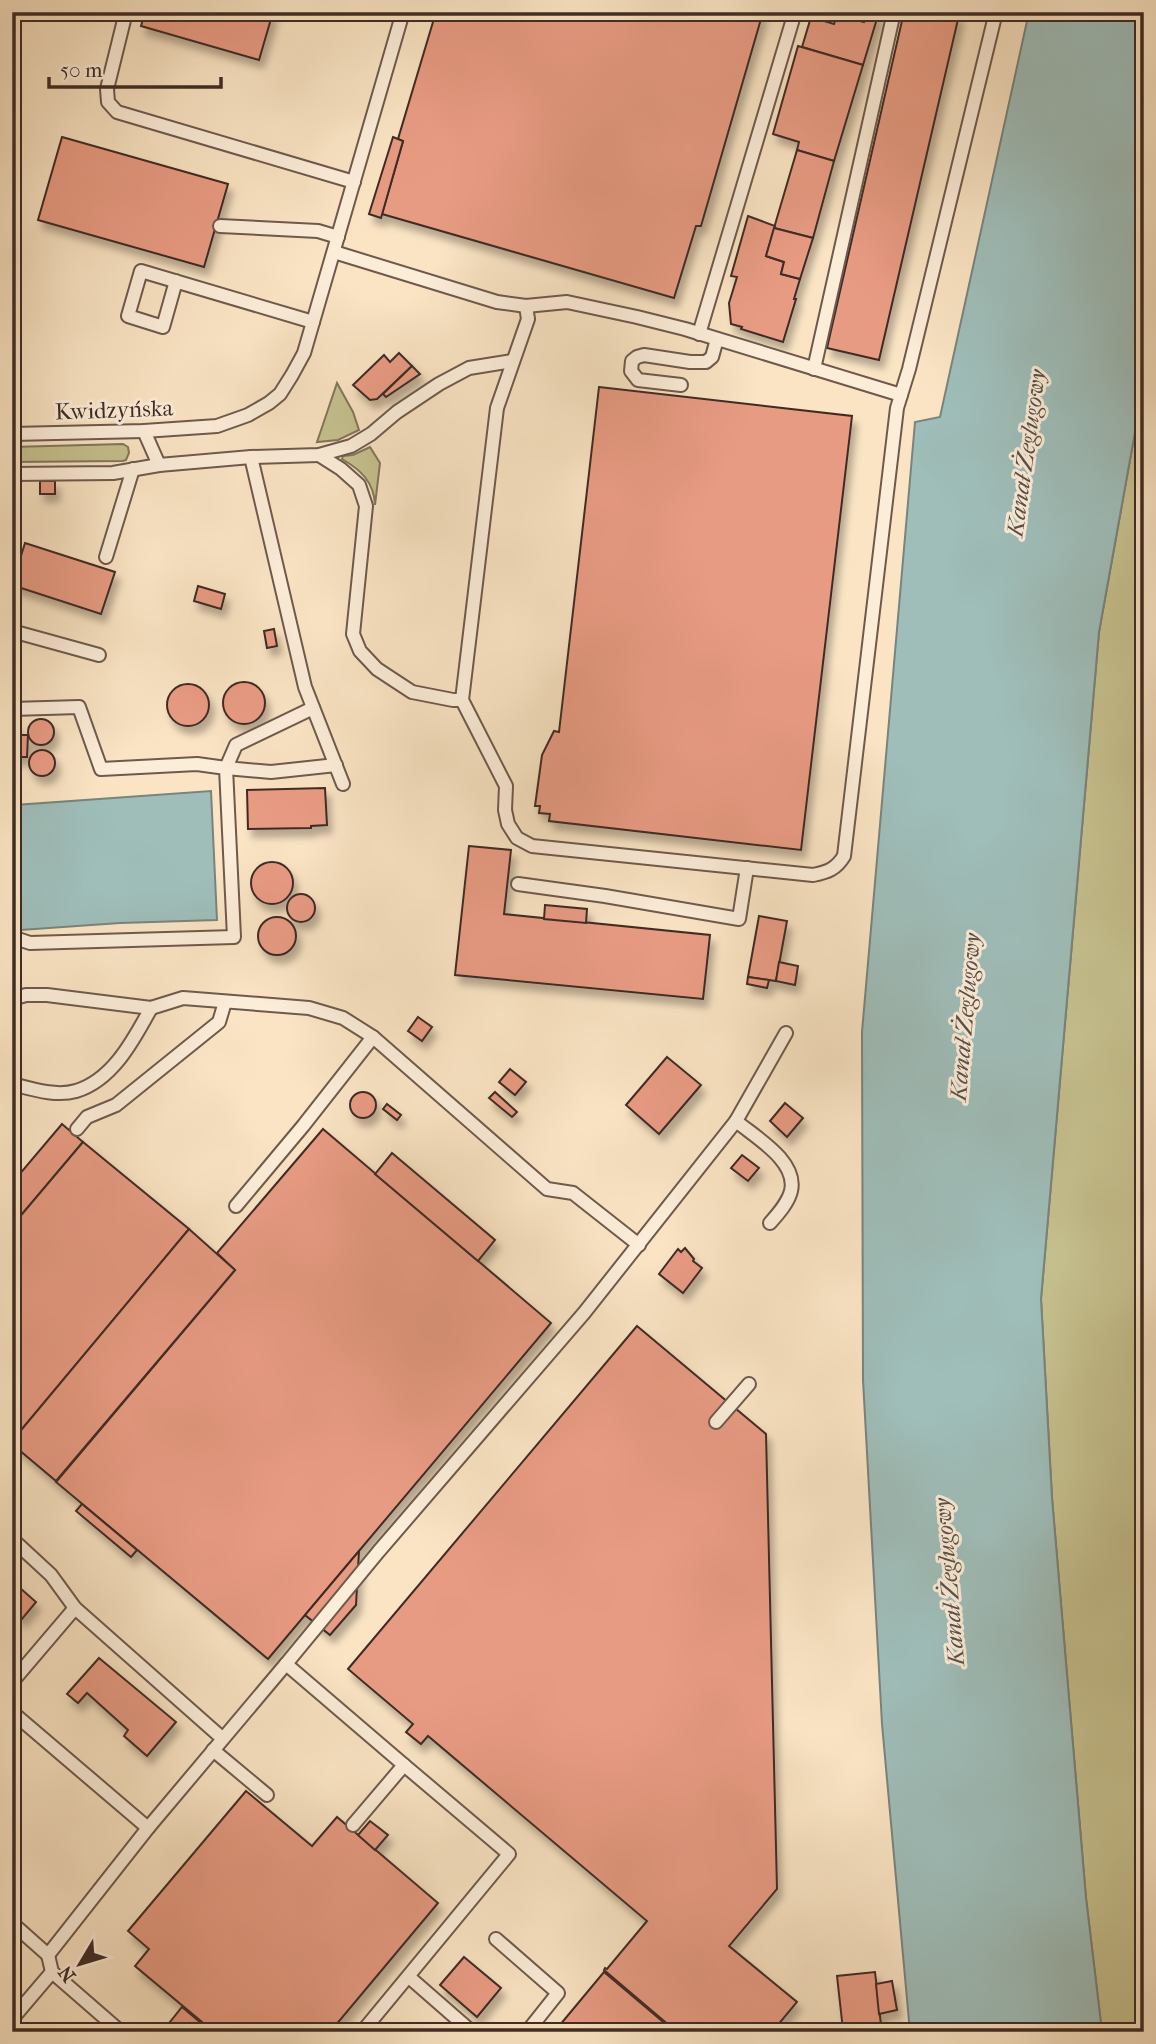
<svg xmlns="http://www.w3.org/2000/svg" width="1156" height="2044" viewBox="0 0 1156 2044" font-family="'IM FELL French Canon',serif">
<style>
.green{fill:#c6c18f;stroke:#82765a;stroke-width:2}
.water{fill:#9fbeba;stroke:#79847e;stroke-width:2}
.building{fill:#e89b83;stroke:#3f2c25;stroke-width:2;filter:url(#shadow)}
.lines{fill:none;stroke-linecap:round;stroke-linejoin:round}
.service-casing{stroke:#6e5a4d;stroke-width:16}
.service{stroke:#fcedd9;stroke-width:12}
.labels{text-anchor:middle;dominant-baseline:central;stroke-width:6;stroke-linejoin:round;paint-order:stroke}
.street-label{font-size:23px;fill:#3f2c25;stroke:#fcedd9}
.water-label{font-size:24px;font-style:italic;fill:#57504a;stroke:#fcedd9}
</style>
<defs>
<filter id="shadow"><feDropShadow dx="4.5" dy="8" stdDeviation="3.5" flood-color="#0004"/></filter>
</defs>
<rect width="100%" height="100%" fill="#fae4c4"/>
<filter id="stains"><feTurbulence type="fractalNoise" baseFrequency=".00286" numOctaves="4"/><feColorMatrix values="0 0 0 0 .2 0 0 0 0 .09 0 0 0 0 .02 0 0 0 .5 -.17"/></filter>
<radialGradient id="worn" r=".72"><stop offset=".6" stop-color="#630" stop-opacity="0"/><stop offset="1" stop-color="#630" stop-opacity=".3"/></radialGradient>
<g class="green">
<polygon points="1144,382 1144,2032 1102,2032 1086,1898 1052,1498 1041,1299 1099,632"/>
<polygon points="337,383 353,412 359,430 338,440 317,442"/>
<polygon points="123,444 128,447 129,453 126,460 123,461 12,462 12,447"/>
<path d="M 370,447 L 380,463 L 375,505 C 374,482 361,470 342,459 L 343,456 L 353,455 Z"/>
</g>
<g class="water">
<polygon points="1029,12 1144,12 1144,382 1099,632 1041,1299 1052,1498 1086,1898 1102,2032 910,2032 882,1724 863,1380 862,1032 915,422 940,417"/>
<polygon points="211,791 217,920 120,923 21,930 15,805"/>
</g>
<g class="building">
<polygon points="145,12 273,12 259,60 141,26"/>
<polygon points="436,12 763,12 701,226 696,226 674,298 382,214 403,141 398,139"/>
<polygon points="867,12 879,12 863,65 802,47 811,17 834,24 837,15 864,22"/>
<polygon points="904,12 948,12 959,15 879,360 827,348"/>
<polygon points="798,46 863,65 834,161 797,150 799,142 773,134"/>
<polygon points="62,137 228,184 204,267 38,220"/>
<polygon points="393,137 403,141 381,218 369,214"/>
<polygon points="797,150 834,161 813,238 774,228"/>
<polygon points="748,216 775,226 766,256 784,262 781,274 800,279 794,299 796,299 783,342 741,329 742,327 731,324 729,303 737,277 731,276"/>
<polygon points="774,228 813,238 800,279 781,274 784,262 766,256"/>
<polygon points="399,353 412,366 377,399 370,400 353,385 384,355 390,362"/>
<polygon points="412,366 420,374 386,397 383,394"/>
<polygon points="599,387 852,416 801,850 549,821 550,814 539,813 540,806 535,806 542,755 554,731 559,732"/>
<rect x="40" y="481" width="15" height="13"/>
<polygon points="25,543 115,572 101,614 12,585"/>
<polygon points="198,586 225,594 221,609 194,601"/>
<polygon points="274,629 277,646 267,648 264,631"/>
<circle cx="244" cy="703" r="21"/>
<circle cx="188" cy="705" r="21"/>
<circle cx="41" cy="732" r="13"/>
<polygon points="12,725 18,725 18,735 28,735 27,757 12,757"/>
<circle cx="42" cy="763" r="13"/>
<polygon points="325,788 327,825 311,826 311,828 248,829 247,790"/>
<polygon points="469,846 511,850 504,914 710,935 703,999 455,975"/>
<circle cx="272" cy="883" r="21"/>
<circle cx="301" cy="908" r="14"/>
<polygon points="545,905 587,909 586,923 544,919"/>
<polygon points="759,916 787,921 776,981 748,977"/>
<circle cx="277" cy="936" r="19"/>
<polygon points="779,962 798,966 795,985 776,981"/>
<polygon points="748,977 769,980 767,988 747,984"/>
<polygon points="418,1017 432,1027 422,1041 408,1031"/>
<polygon points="667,1057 701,1085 659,1134 626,1105"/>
<polygon points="510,1069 526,1082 515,1095 499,1082"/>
<circle cx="363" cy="1105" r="13"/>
<polygon points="495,1092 517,1112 512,1117 489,1098"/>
<polygon points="785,1103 803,1118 787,1137 770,1121"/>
<polygon points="387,1104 401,1115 397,1120 383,1109"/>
<polygon points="62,1124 83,1142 12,1226 12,1183"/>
<polygon points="323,1129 551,1323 268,1659 56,1482 235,1270 217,1253"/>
<polygon points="83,1142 189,1229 12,1441 12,1226"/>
<polygon points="392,1153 495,1240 478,1261 375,1174"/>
<polygon points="742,1155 759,1168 748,1181 731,1168"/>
<polygon points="189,1229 235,1270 56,1481 12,1444 12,1441"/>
<polygon points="685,1248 694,1259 693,1261 702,1268 683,1293 659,1274 678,1249 681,1252"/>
<polygon points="637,1326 766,1434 777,1889 729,1946 797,2002 772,2032 677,2032 604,1970 605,1968 607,1969 647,1921 428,1736 421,1744 406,1732 413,1724 348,1669"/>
<polygon points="82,1504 137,1550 131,1557 76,1511"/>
<polygon points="359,1551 356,1605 330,1635 305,1615"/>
<polygon points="12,1581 36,1602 22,1619 12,1612"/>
<polygon points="99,1658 176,1722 147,1756 124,1736 128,1730 87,1693 78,1703 67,1694"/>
<polygon points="246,1791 312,1846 337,1817 438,1903 330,2032 214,2032 135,1966 149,1949 128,1931"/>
<polygon points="370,1821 388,1835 375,1850 358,1835"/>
<polygon points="464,1957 501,1988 477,2017 440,1985"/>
<polygon points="604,1972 675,2032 554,2032"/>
<polygon points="875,1972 881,2025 843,2030 837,1976"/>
<polygon points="892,1981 897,2010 879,2014 876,1984"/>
<polygon points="182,2007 201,2023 211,2032 162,2032"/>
</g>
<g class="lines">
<g class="service-casing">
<g id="service">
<polyline points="126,12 107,89 108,102 117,112 354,182"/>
<polyline points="220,226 318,231 338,237"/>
<polyline points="334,252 497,302 526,306 567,302 637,317 685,329 901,395 909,369 996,12"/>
<polyline points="176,281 163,327 128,316 141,271 313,322"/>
<path d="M 526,306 L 528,319 L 497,408 L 462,700 L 506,786 L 505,810 L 508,824 L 517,838 L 532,846 L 813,875 C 828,872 836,869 844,856 L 897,408 L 901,395"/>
<polyline points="699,334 795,12"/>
<polyline points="814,369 894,12"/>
<polyline points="681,385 638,380 631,371 632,361 637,357 644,355 690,362 706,362 712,357 717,339"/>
<polyline points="144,431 159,465 251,457 319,455 351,446 371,434 397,412 439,384 469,368 512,361"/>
<polyline points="12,434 144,431 217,426 248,415 269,403 280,394 292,375 304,353 403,12"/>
<polyline points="319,455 341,469 359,485 366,506 353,634 360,651 377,669 412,692 453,700 462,700"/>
<polyline points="251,457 305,687 343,784"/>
<polyline points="12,474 113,473 159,465"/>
<polyline points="12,488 12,552"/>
<polyline points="106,557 133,469"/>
<polyline points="12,631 99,655"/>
<polyline points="313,708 236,745 226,768 271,772 336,765"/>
<polyline points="12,709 79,707 101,769 197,764 226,768 234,937 30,943 12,937"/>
<polyline points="518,884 605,896 739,919 747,868"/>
<polyline points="12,999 26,995 47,995 151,1008 183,998 309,1008 343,1018 373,1037 547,1189 573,1193 639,1245"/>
<path d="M 12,1084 C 32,1089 56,1097 76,1091 C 113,1080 134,1039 151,1008"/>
<polyline points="77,1129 87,1117 116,1105 219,1022 225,1002"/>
<polyline points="236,1206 303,1126 373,1037"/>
<path d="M 770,1223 C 778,1214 788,1203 791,1191 C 798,1161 755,1137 736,1121 L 786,1033"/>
<polyline points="716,1422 749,1384"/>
<polyline points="12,1539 51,1575 75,1608 222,1738"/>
<polyline points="286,1664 379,1551 584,1313 736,1121"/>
<polyline points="12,1682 75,1608"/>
<polyline points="12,1712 148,1828 48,1955 12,1923"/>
<polyline points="213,1750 267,1795"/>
<polyline points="353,1825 404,1765 509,1854 362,2032"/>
<polyline points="148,1828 286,1664 404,1765"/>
<polyline points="496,1939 558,1993 527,2032"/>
<polyline points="48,1955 52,1972 121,2032"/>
<polyline points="409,1977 472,2032"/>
<polyline points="12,2019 52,1972"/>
</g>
</g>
<use href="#service" class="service"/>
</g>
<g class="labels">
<g class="street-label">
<text transform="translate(114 410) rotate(-2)">Kwidzyńska</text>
</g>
<g class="water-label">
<text transform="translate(1026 453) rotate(-82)">Kanał Żeglugowy</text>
<text transform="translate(965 1017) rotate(-85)">Kanał Żeglugowy</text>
<text transform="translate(949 1582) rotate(-95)">Kanał Żeglugowy</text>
</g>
</g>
<rect width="1156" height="2044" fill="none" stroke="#fae4c4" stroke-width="42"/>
<rect x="14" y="14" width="1128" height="2016" fill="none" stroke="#3f2c25" stroke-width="3.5"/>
<rect x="21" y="21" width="1114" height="2002" fill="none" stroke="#3f2c25" stroke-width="2"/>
<g transform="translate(80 1964) rotate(232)" stroke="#fcedd9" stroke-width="5" paint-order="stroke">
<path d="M0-5L12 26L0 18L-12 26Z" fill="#3f2c25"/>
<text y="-10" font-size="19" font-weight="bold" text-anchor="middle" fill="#3f2c25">N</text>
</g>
<path d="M49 77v10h172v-10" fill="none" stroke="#3f2c25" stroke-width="3.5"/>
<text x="60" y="77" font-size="21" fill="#3f2c25" stroke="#fcedd9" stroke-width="5" paint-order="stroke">50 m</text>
<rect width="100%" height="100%" filter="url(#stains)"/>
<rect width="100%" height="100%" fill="url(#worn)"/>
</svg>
